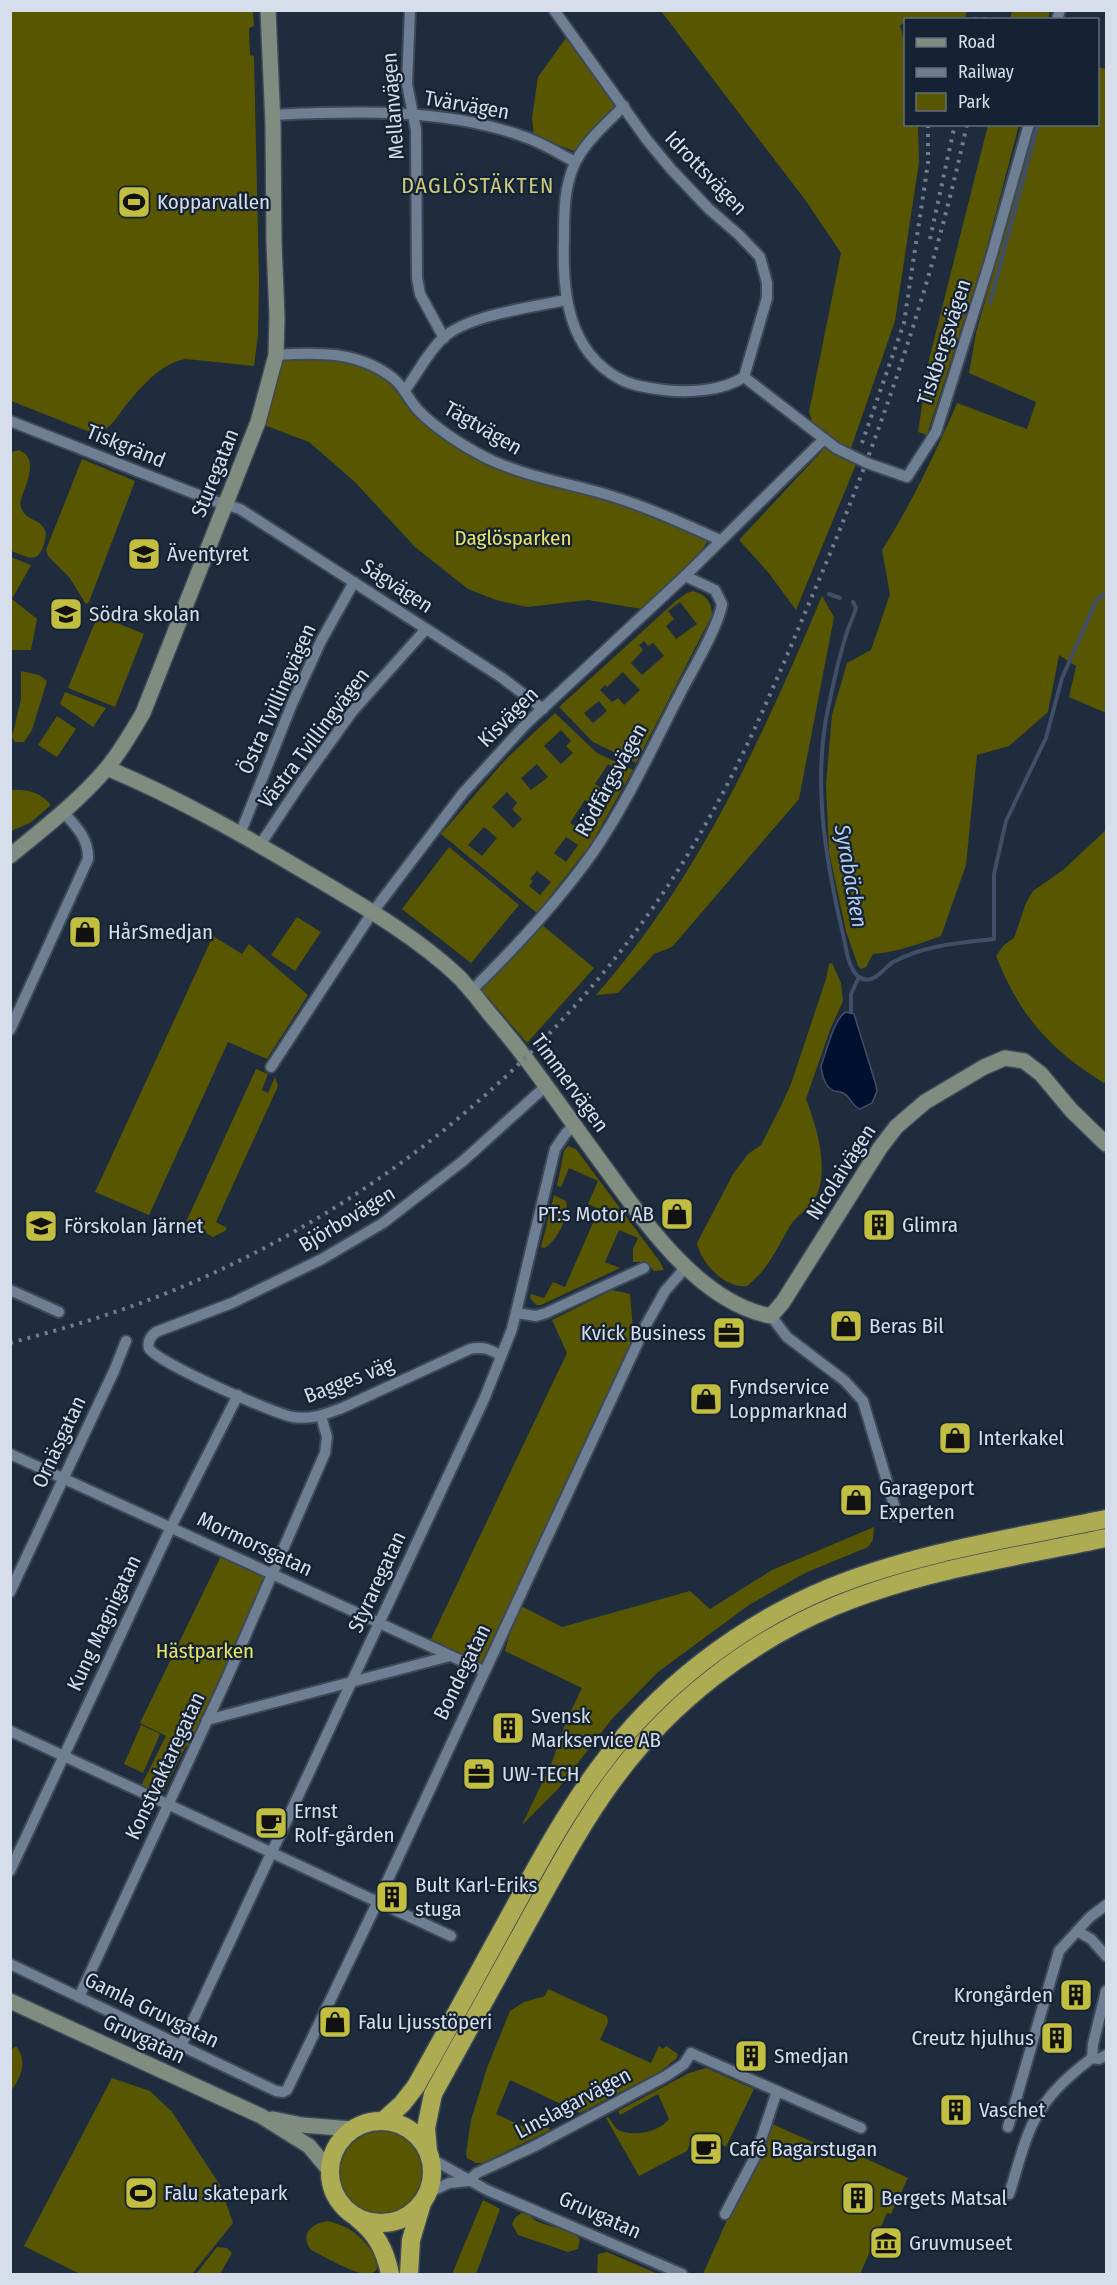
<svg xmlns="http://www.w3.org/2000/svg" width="1117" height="2285" viewBox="0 0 1117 2285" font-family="'Fira Sans Condensed',sans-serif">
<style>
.green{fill:#585601;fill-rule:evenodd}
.water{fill:#00112f;stroke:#404e67;stroke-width:1.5}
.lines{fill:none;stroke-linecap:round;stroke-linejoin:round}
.stream{stroke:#404e67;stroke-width:4}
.street-casing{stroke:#3d4957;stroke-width:14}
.secondary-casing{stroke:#3d4957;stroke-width:18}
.highway-casing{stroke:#3d4957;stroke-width:21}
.street{stroke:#6e7e93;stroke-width:10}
.secondary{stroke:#818c80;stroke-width:15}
.highway{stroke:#adac52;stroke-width:18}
.rail{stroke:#717d8c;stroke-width:4;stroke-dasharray:3 6;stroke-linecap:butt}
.labels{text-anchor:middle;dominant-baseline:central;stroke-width:4.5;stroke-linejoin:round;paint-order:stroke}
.street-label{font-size:21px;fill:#d5deea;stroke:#152233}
.poi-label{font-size:21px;fill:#d5deea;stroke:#152233;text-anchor:start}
.park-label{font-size:21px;fill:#e7e468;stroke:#152233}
.neighbourhood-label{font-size:22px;letter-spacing:1.5px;fill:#cdcc7e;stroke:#152233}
.water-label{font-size:22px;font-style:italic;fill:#b0ccef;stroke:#152233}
</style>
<rect width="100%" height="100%" fill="#1e2c3d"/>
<g class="green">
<path d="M 10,11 L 253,11 L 254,26 L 249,28 L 250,55 L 254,56 L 259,279 L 258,335 L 254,366 L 186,359 C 160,363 139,389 123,409 C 119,414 114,423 108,427 C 103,432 96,432 90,432 L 11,401 Z"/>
<polygon points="661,11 967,11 965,19 906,20 905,23 900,25 906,48 906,124 918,125 919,162 895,321 851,448 861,452 796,610 768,572 739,540 822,451 809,412 841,253 806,201"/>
<polygon points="1012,11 1012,10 1050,11 1048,19 1010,19"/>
<polygon points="566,38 617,109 574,151 534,136 532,118 538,77"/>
<path d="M 1098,67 L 1106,69 L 1106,713 L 1069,697 L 1076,666 L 1059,655 L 1048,712 L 1009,746 L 977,755 L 966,865 L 941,936 C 918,944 898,952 873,954 L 866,967 L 861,969 L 858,966 L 846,931 L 829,852 L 826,784 L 832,715 L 847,663 L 871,650 L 890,594 L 882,550 C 912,503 935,454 957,403 L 1027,429 L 1036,402 L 969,373 L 976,333 L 1035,125 L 1098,124 Z"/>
<polygon points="988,125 1019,125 984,258 927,435 918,432 929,360"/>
<polygon points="279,357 358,359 386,377 404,394 480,456 641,506 708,541 691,565 653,611 588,600 527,607 496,600 468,589 415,547 355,482 309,442 264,425"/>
<path d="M 19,450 C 41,459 24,487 20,503 C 23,522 39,517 45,530 C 47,534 45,539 44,544 C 37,566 27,556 11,551 L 11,452 Z"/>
<polygon points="82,459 135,481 89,602 86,604 69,577 48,556 46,550"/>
<polygon points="11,557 31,565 12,599 37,619 31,650 11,650"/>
<path d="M 693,591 C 706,594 712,603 712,615 L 636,763 L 593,742 L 559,707 L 677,600 L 687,593 ZM 680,602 L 697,624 L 676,639 L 666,626 L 674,619 L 668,611 ZM 644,641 L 648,646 L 653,643 L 664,656 L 642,675 L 631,663 L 643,650 L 639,645 ZM 623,672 L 640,690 L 624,705 L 618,698 L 612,702 L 600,690 L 605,685 L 607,687 ZM 599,701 L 607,711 L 593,723 L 584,713 Z"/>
<path d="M 822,596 L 834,617 L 799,799 L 672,947 L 654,954 L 618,993 L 596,995 C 699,878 762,738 822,596 Z"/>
<polygon points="98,615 144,634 115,707 68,688"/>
<polygon points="21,671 39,675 47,681 32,730 24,742 15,742 12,737 21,699"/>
<polygon points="65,692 106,708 93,727 60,704"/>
<path d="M 555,713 L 597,753 L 633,770 L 591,844 L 537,913 L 441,834 L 506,759 ZM 561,730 L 571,741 L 566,746 L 573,753 L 561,764 L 544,746 ZM 537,764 L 548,777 L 531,790 L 521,778 ZM 608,764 L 622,773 L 610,793 L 595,784 ZM 507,792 L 517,803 L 512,809 L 522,819 L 513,828 L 492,807 ZM 585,800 L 601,810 L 586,833 L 570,823 ZM 484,827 L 497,838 L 482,856 L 468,845 ZM 566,837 L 578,845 L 566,862 L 554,853 ZM 537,871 L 551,882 L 540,895 L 529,886 L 533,881 L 530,879 Z"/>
<polygon points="57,716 76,729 57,757 38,745"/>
<path d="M 10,790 C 27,789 40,792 51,805 L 30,823 L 11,831 Z"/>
<path d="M 1106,830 L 1106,1082 L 1104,1083 C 1049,1049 1020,1016 996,956 L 1004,945 L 1014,938 L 1026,903 L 1033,891 L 1063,870 Z"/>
<polygon points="449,847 519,905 471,963 402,909"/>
<polygon points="297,917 321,932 295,971 271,955"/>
<polygon points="541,924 594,968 527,1043 480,988"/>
<polygon points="213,936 242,954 249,944 308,995 267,1059 228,1042 149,1215 95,1192"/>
<path d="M 832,963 L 841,983 L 843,1001 L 830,1030 L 806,1099 C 817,1128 830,1170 815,1199 C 809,1210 796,1215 790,1226 C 777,1248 768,1270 747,1286 C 725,1289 701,1263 697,1243 L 733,1174 L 748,1154 L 761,1145 L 779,1110 L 791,1084 L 826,979 L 829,964 Z"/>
<polygon points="256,1069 268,1074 262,1090 268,1093 275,1077 278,1086 216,1222 227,1228 225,1231 213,1237 186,1222"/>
<polygon points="568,1146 576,1149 660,1262 664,1270 654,1271 647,1262 633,1262 633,1249 638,1238 619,1230 605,1262 620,1268 541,1305 536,1305 530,1298 531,1294 544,1298 553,1282 565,1287 599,1209 588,1204 598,1181 569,1168 561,1187 557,1186 564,1151"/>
<path d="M 554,1195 L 566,1201 C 570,1214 557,1242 544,1248 L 541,1247 Z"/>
<polygon points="612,1290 630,1294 634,1340 481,1665 430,1641 567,1353 552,1320"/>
<polygon points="874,1527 873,1540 868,1547 805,1573 749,1605 658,1672 611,1720 558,1789 522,1825 552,1762 566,1721 582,1688 505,1651 515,1613 523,1607 562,1627 690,1591 710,1609 772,1570"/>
<polygon points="221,1556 270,1580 189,1747 186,1746 161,1796 141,1786 166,1736 140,1723"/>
<polygon points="141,1725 160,1734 143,1773 124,1764"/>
<polygon points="548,1989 607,2016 608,2022 600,2040 651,2063 659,2046 663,2049 666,2046 678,2054 677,2058 661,2071 580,2113 510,2080 496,2114 537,2133 546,2124 550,2130 483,2163 476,2163 467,2158 466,2153 471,2120 487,2068 510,2011 524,2002 545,1996"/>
<path d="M 16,2046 C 28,2061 21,2077 11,2091 L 11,2050 Z"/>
<path d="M 706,2068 L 754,2089 L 726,2147 L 702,2133 L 692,2139 L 687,2151 L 639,2176 L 606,2118 L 608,2117 C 611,2120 614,2126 617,2129 C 631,2138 660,2132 669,2119 L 658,2094 L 620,2115 L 618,2111 L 689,2073 Z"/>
<polygon points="112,2078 150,2091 172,2112 220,2185 233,2223 192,2274 80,2274 24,2246"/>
<polygon points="770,2123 824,2147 828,2141 908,2178 891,2214 887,2213 860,2274 703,2274"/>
<circle cx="382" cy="2173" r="42"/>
<polygon points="483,2200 500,2209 476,2274 452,2274"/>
<path d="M 521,2213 L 527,2214 C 532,2217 533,2220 539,2222 C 551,2228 572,2228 580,2240 L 578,2249 L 568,2252 L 518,2235 L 512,2224 L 515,2218 Z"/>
<path d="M 327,2221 C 337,2223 348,2227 356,2234 C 363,2239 392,2269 369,2274 C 358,2276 320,2255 310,2249 C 300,2233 312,2224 327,2221 Z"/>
<polygon points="217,2247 227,2248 232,2253 220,2274 196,2274"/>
<polygon points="607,2252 658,2274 597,2274 598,2254"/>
</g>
<path class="water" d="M 846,1012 L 854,1014 L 876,1085 L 877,1091 L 872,1103 L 860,1109 C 852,1106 851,1097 843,1093 C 839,1091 838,1092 834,1091 C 825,1087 822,1075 821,1066 C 826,1053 834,1018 846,1012 Z"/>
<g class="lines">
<g class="stream">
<polyline points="990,303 1038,124"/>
<polyline points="829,594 840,598"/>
<path d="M 853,602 L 856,608 C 854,615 851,622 848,629 C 840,653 834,680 829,704 C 812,779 825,857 842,930 C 846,943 847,974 863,979 C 875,983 884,968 893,962 C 925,945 959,943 994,939 L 994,874 L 1006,821 L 1046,738 L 1062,678 L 1096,601 L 1106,592"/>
<polyline points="851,1012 851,994 859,977"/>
</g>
<g class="street-casing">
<g id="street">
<polyline points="410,10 407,84 416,130 417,278 420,294 444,338"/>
<polyline points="554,10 647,140 671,169 709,209 739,235 760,257 767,283 767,298 744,377"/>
<polyline points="1057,20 1060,10"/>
<path d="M 624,106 C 607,123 587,140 576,161 C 564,185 564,212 564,238 C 562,290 567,351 620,379 C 633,386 649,388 664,390 C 688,393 723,391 744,377"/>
<path d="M 273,115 C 354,111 444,108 522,136 C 541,142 558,153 575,162"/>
<path d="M 276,355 C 318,352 358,351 393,378 C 404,387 409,400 418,410 C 436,429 469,450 493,461 C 527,476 562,482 598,492 C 641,504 680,522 720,540"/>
<polyline points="744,377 836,448 867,463 907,477 936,432 990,261 1029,124"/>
<path d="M 405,390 C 418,373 427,353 443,338 C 468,315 533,307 566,300"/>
<polyline points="10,421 211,500 240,509 501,677 543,709"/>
<polyline points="240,834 292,704 321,641 354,582"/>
<polyline points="260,845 301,783 352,712 426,629"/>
<path d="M 471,991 C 515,948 558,902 594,851 C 628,801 654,744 682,690 C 693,669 719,625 722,604 L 715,590 L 685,576"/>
<path d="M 10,1030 L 88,859 C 89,839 76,826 63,812"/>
<polyline points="271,1067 372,913 463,793 526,724 685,576 824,439"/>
<polyline points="10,1290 59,1312"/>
<polyline points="516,1313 536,1316 546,1313 644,1268"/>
<polyline points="771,1316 787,1337 845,1381 863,1401 897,1515"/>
<path d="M 501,1356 C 490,1349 483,1346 470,1349 L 342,1408 C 326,1414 311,1420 293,1417 C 275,1414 153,1361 149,1348 C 147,1341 151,1336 156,1332 L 232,1303 L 322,1259 L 383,1223 L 463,1161 L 546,1086"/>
<polyline points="10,1454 484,1671"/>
<polyline points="10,1592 114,1371 126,1341"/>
<polyline points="207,1720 450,1656"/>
<polyline points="10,1731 451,1936"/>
<polyline points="10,1871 171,1527 238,1395"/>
<polyline points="1077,1931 1091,1939 1106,1956"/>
<polyline points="10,1964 276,2091 283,2092 287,2090 378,1901 646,1325 665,1291 686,1267"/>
<polyline points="79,1997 227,1678 325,1453 327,1437 321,1416"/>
<polyline points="181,2046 485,1397 512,1329 555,1149 566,1133 575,1126"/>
<polyline points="1092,2058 1093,2044 1106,1991"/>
<polyline points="1092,2058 1099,2059 1106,2055"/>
<polyline points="1008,2127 1059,1951 1090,1917 1106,1905"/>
<polyline points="430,2158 487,2190 682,2274"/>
<polyline points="468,2181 477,2173 533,2147 666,2076 684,2064 691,2053 861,2128"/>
<polyline points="428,2193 449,2183 468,2181"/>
<path d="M 1009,2194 C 1017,2171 1022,2145 1033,2123 C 1046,2096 1068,2076 1092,2058"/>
<polyline points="725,2214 756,2155 777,2091"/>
</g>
</g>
<g class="secondary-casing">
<g id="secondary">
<path d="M 107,768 C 181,799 250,839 319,880 C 368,909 419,939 460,978 C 470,989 480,1001 489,1013 C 529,1059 562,1109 598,1158 C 640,1215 696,1302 771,1316 L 783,1302 L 880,1148 L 896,1127 L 925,1102 L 984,1067 L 1005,1058 L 1024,1061 L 1041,1074 L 1071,1110 L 1106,1144"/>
<path d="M 10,856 C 44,828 79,801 107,768 C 121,751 132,732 143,713 L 258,422 L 276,355 L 277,317 L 274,243 L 273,125 L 268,10"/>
<polyline points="10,2001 261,2116 309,2146 330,2171"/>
<polyline points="273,2119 302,2125 352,2129"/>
</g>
</g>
<g class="highway-casing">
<g id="highway">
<path d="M 383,2121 L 402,2104 L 416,2086 C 447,2031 477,1975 508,1919 C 536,1868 564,1815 599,1768 C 657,1689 738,1626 829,1588 C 917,1552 1014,1538 1106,1519"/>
<circle cx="381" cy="2172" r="51"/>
<path d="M 428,2151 L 426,2128 L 433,2094 C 464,2038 494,1983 525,1927 C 553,1877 580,1825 614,1779 C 670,1703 748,1642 835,1606 C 921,1570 1016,1557 1106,1538"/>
<path d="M 357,2218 C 377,2234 385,2250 390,2274"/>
<polyline points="409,2274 411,2240 422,2203"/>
</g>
</g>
<use href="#street" class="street"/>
<use href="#secondary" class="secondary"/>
<use href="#highway" class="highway"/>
<g class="rail">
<polyline points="975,20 977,10"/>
<polyline points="985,20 987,10"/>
<polyline points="930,239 955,124"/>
<polyline points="862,443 904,323 928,163 928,124"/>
<path d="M 10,1343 C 74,1326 137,1307 198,1280 C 413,1185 600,1018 713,811 C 752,741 782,667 813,594 C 878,442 932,287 967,124"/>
</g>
</g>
<defs>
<g id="stadium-square" transform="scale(1.725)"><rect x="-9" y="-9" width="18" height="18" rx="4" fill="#c1be40" stroke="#152233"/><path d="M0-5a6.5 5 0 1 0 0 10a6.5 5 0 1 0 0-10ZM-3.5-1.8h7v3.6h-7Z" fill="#111"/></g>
<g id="school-square" transform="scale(1.725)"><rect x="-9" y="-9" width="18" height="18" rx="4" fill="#c1be40" stroke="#152233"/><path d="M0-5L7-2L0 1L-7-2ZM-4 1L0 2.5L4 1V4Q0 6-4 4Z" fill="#111"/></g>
<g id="shop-square" transform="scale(1.725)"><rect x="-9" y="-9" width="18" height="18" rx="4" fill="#c1be40" stroke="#152233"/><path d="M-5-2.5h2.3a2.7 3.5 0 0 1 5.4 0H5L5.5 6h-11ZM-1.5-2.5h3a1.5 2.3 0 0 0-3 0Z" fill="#111"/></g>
<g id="building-square" transform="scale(1.725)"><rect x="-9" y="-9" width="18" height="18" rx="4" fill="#c1be40" stroke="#152233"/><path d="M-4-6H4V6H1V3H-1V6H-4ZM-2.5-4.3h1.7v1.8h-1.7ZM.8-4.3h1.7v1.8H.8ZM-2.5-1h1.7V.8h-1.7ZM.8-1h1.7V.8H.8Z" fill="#111"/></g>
<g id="office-square" transform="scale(1.725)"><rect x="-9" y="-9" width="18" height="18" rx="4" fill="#c1be40" stroke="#152233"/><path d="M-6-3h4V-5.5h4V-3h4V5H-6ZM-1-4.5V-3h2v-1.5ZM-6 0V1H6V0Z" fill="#111"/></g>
<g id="cafe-square" transform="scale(1.725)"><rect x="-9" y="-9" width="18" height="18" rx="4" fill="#c1be40" stroke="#152233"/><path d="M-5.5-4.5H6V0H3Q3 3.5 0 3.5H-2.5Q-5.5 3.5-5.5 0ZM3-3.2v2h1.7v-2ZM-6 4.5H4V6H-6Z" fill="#111"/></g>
<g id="museum-square" transform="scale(1.725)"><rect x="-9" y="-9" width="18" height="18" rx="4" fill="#c1be40" stroke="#152233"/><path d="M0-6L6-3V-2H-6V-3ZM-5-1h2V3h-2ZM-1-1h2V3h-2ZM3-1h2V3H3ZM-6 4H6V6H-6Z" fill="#111"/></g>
</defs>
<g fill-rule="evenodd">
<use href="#stadium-square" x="134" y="202"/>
<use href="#school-square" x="144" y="554"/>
<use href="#school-square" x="66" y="614"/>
<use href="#shop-square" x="85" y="932"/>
<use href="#shop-square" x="677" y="1214"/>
<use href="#building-square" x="879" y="1225"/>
<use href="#school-square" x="41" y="1226"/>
<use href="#shop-square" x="846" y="1326"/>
<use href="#office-square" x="729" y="1333"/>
<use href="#shop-square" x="706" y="1399"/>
<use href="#shop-square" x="955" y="1438"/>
<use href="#shop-square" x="856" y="1500"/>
<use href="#building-square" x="508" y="1728"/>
<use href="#office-square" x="479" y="1774"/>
<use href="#cafe-square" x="271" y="1823"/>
<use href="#building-square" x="392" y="1897"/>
<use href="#building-square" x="1076" y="1995"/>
<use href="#shop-square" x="335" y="2022"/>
<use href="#building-square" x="1057" y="2038"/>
<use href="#building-square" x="751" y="2056"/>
<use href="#building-square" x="956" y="2110"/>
<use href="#cafe-square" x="706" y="2149"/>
<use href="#stadium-square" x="141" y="2193"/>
<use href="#building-square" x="858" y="2198"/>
<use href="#museum-square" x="886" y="2243"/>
</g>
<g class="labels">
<g class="street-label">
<text transform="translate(467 105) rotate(10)">Tvärvägen</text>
<text transform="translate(393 106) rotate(-94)">Mellanvägen</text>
<text transform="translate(706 173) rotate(46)">Idrottsvägen</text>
<text transform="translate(944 342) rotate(-72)">Tiskbergsvägen</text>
<text transform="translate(483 428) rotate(30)">Tägtvägen</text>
<text transform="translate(126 446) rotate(22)">Tiskgränd</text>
<text transform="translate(215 473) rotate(-68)">Sturegatan</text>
<text transform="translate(397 586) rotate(33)">Sågvägen</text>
<text transform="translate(277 699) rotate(-66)">Östra Tvillingvägen</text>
<text transform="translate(508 717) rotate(-45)">Kisvägen</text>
<text transform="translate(314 738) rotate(-53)">Västra Tvillingvägen</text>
<text transform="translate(611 780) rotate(-61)">Rödfärgsvägen</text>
<text transform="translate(570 1083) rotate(54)">Timmervägen</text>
<text transform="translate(841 1172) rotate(-57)">Nicolaivägen</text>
<text transform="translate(347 1219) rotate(-31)">Björbovägen</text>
<text transform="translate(349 1380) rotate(-21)">Bagges väg</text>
<text transform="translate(59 1442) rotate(-65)">Ornäsgatan</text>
<text transform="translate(255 1544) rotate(25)">Mormorsgatan</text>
<text transform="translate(377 1582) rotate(-65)">Styraregatan</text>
<text transform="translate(104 1623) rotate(-65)">Kung Magnigatan</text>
<text transform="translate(462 1672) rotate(-64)">Bondegatan</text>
<text transform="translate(165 1766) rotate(-65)">Konstvaktaregatan</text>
<text transform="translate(152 2010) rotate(26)">Gamla Gruvgatan</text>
<text transform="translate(144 2039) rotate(25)">Gruvgatan</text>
<text transform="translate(573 2103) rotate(-28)">Linslagarvägen</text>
<text transform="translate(600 2215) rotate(24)">Gruvgatan</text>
</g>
<g class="poi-label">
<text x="157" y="202">Kopparvallen</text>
<text x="167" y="554">Äventyret</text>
<text x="89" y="614">Södra skolan</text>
<text x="108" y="932">HårSmedjan</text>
<text x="654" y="1214" text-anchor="end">PT:s Motor AB</text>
<text x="902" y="1225">Glimra</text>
<text x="64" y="1226">Förskolan Järnet</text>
<text x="869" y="1326">Beras Bil</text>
<text x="706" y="1333" text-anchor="end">Kvick Business</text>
<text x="729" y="1387">Fyndservice<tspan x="729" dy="24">Loppmarknad</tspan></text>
<text x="978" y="1438">Interkakel</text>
<text x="879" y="1488">Garageport<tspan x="879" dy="24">Experten</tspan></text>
<text x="531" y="1716">Svensk<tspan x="531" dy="24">Markservice AB</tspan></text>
<text x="502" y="1774">UW-TECH</text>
<text x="294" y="1811">Ernst<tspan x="294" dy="24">Rolf-gården</tspan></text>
<text x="415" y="1885">Bult Karl-Eriks<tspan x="415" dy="24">stuga</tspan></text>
<text x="1053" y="1995" text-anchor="end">Krongården</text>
<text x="358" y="2022">Falu Ljusstöperi</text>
<text x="1034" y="2038" text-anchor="end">Creutz hjulhus</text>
<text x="774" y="2056">Smedjan</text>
<text x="979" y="2110">Vaschet</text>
<text x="729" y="2149">Café Bagarstugan</text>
<text x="164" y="2193">Falu skatepark</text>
<text x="881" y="2198">Bergets Matsal</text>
<text x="909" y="2243">Gruvmuseet</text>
</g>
<g class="park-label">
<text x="513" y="538">Daglösparken</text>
<text x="205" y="1651">Hästparken</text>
</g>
<g class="neighbourhood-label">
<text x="478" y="185">DAGLÖSTÄKTEN</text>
</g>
<g class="water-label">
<text transform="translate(851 876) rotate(80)">Syrabäcken</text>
</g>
</g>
<rect width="1117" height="2285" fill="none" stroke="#d5deea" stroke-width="24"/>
<rect x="904" y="18" width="195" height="108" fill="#152233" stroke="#626d7c" stroke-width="1.5"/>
<rect x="916" y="38" width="30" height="9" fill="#818c80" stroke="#626d7c" stroke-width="1.5"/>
<text x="958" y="48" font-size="18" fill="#d5deea">Road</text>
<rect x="916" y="68" width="30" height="9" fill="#717d8c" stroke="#626d7c" stroke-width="1.5"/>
<text x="958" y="78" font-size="18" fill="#d5deea">Railway</text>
<rect x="916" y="93" width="30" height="18" fill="#585601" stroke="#626d7c" stroke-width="1.5"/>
<text x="958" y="108" font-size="18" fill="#d5deea">Park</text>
</svg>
